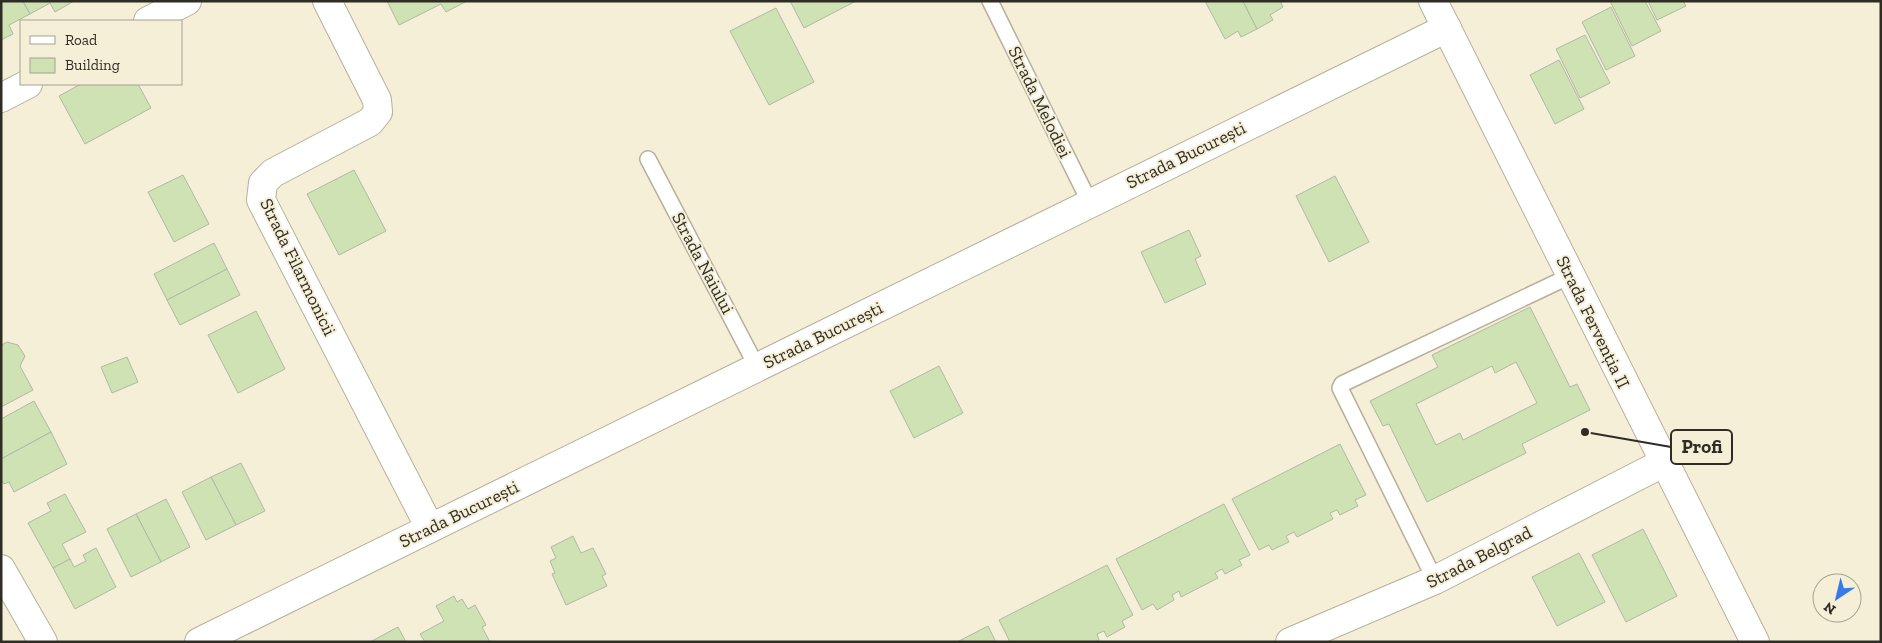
<svg xmlns="http://www.w3.org/2000/svg" width="1882" height="643" viewBox="0 0 1882 643" font-family="'Zilla Slab',serif">
<style>
.building{fill:#cee2b4;stroke:#b0b9a4;fill-rule:evenodd}
.lines{fill:none;stroke-linecap:round;stroke-linejoin:round}
.service-casing{stroke:#b6b09a;stroke-width:18}
.minor-casing{stroke:#b6b09a;stroke-width:30}
.tertiary-casing{stroke:#b6b09a;stroke-width:30}
.service{stroke:#fff;stroke-width:15}
.minor{stroke:#fff;stroke-width:28}
.tertiary{stroke:#fff;stroke-width:28}
.labels{text-anchor:middle;dominant-baseline:central;stroke-width:4;stroke-linejoin:round;paint-order:stroke}
.street-label{font-size:18px;fill:#2f2c24;stroke:#f5efd8}
.leader{fill:none;stroke:#2f2c24;stroke-width:2}
.callout-dot{fill:#2f2c24;stroke:#f5efd8;stroke-width:2}
.callout{fill:#f5efd8;stroke:#2f2c24;stroke-width:2}
.callout-label{font-size:19px;text-anchor:middle;font-weight:bold;fill:#2f2c24}
</style>
<rect width="100%" height="100%" fill="#f5efd8"/>
<g class="building">
<polygon points="1,1 23,1 30,14 9,25 13,34 1,40"/>
<polygon points="23,1 74,1 55,12 50,3 30,14"/>
<polygon points="387,1 467,1 446,12 441,4 399,25"/>
<polygon points="790,1 856,1 804,28"/>
<polygon points="1205,1 1243,1 1257,29 1241,37 1238,31 1225,39"/>
<polygon points="1243,1 1280,1 1283,7 1270,15 1273,20 1257,29"/>
<polygon points="1610,1 1645,1 1661,31 1632,46"/>
<polygon points="1648,1 1683,1 1686,6 1657,20"/>
<polygon points="1611,7 1635,56 1606,70 1582,22"/>
<polygon points="776,8 814,82 769,105 730,31"/>
<polygon points="1585,35 1610,83 1580,98 1556,49"/>
<polygon points="1559,60 1584,109 1555,124 1530,75"/>
<polygon points="81,84 138,84 151,108 85,144 59,96"/>
<polygon points="354,170 386,231 339,255 307,194"/>
<polygon points="183,175 209,224 174,242 148,192"/>
<polygon points="1335,176 1369,242 1329,262 1296,196"/>
<polygon points="1189,230 1201,256 1195,259 1206,284 1165,303 1141,252"/>
<polygon points="214,243 227,269 167,300 154,274"/>
<polygon points="227,269 240,295 180,325 167,300"/>
<path d="M 1530,307 L 1570,387 L 1577,384 L 1590,410 L 1522,444 L 1526,453 L 1427,502 L 1389,424 L 1383,426 L 1370,401 L 1438,367 L 1432,355 ZM 1516,362 L 1537,403 L 1463,440 L 1460,433 L 1436,445 L 1416,404 L 1492,366 L 1495,373 Z"/>
<polygon points="256,311 285,369 238,393 208,335"/>
<polygon points="7,342 18,345 25,356 20,366 33,390 1,407 1,345"/>
<polygon points="127,357 138,382 112,393 101,367"/>
<polygon points="939,366 963,413 914,438 890,391"/>
<polygon points="34,401 51,432 1,459 1,419"/>
<polygon points="51,432 67,464 14,492 9,482 4,484 1,480 1,459"/>
<polygon points="1340,444 1366,495 1355,500 1358,506 1340,515 1337,510 1330,513 1333,519 1297,537 1294,532 1286,536 1289,542 1272,550 1269,545 1259,550 1232,499"/>
<polygon points="241,463 265,511 236,525 211,477"/>
<polygon points="211,477 236,525 206,540 182,492"/>
<polygon points="65,494 86,532 62,544 70,559 53,568 28,523 51,511 47,503"/>
<polygon points="166,499 190,547 161,562 136,514"/>
<polygon points="1224,504 1250,555 1239,560 1242,565 1225,574 1222,569 1215,573 1218,578 1181,597 1179,591 1172,595 1174,600 1157,610 1153,604 1142,610 1116,559"/>
<polygon points="136,514 161,562 131,577 107,529"/>
<polygon points="1643,529 1677,596 1626,622 1592,555"/>
<polygon points="573,536 581,553 593,548 606,574 602,576 607,586 566,605 552,574 555,573 550,561 556,558 551,547"/>
<polygon points="96,548 116,587 75,609 53,568 70,559 74,567 86,561 83,555"/>
<polygon points="1579,553 1605,602 1557,626 1532,577"/>
<polygon points="1107,565 1133,615 1122,621 1125,627 1107,637 1104,631 1097,634 1099,640 1096,642 1010,642 999,620"/>
<polygon points="454,596 457,602 462,599 468,609 475,605 486,625 482,627 490,642 425,642 420,634 444,621 436,606"/>
<polygon points="988,626 996,642 957,642"/>
<polygon points="398,627 406,642 370,642"/>
</g>
<g class="lines">
<g class="service-casing">
<g id="service">
<polyline points="990,1 1090,203"/>
<polyline points="648,159 757,367"/>
<polyline points="1435,580 1340,388 1342,384 1570,276"/>
</g>
</g>
<g class="minor-casing">
<g id="minor">
<polyline points="327,1 377,100 378,112 370,122 273,173 263,183 261,200 430,528"/>
<polyline points="1433,1 1755,642"/>
<polyline points="1,569 43,642"/>
<polyline points="199,642 1447,28"/>
<polyline points="1290,642 1435,580 1663,463"/>
</g>
</g>
<g class="tertiary-casing">
<g id="tertiary">
<polyline points="148,21 187,1"/>
<polyline points="1,98 28,84"/>
</g>
</g>
<use href="#service" class="service"/>
<use href="#minor" class="minor"/>
<use href="#tertiary" class="tertiary"/>
</g>
<g class="labels">
<g class="street-label">
<text transform="translate(1040 102) rotate(64)">Strada Melodiei</text>
<text transform="translate(1186 155) rotate(-26)">Strada București</text>
<text transform="translate(703 263) rotate(62)">Strada Naiului</text>
<text transform="translate(298 267) rotate(64)">Strada Filarmonicii</text>
<text transform="translate(1593 322) rotate(64)">Strada Fervenția II</text>
<text transform="translate(823 335) rotate(-26)">Strada București</text>
<text transform="translate(459 514) rotate(-26)">Strada București</text>
<text transform="translate(1479 557) rotate(-27)">Strada Belgrad</text>
</g>
</g>
<path class="leader" d="M1585 432L1671 447"/>
<circle class="callout-dot" cx="1585" cy="432" r="5"/>
<rect class="callout" x="1671" y="430" width="61" height="34" rx="5"/>
<g class="callout-label">
<text x="1702" y="453">Profi</text>
</g>
<rect width="1882" height="643" fill="none" stroke="#2f2c24" stroke-width="5"/>
<rect x="20" y="20" width="162" height="65" fill="#f5efd8" stroke="#a6a190"/>
<rect x="30" y="36" width="25" height="8" fill="#ffffff" stroke="#a6a190"/>
<text x="65" y="45" font-size="15" fill="#2f2c24">Road</text>
<rect x="30" y="58" width="25" height="15" fill="#cee2b4" stroke="#a6a190"/>
<text x="65" y="70" font-size="15" fill="#2f2c24">Building</text>
<g transform="translate(1837 598) rotate(215)"><circle r="24" fill="#f5efd8" stroke="#a6a190"/>
<path d="M0-4L9 19L0 12L-9 19Z" fill="#387ae8"/>
<text y="-8" font-size="14" font-weight="bold" text-anchor="middle" fill="#2f2c24">N</text>
</g>
</svg>
